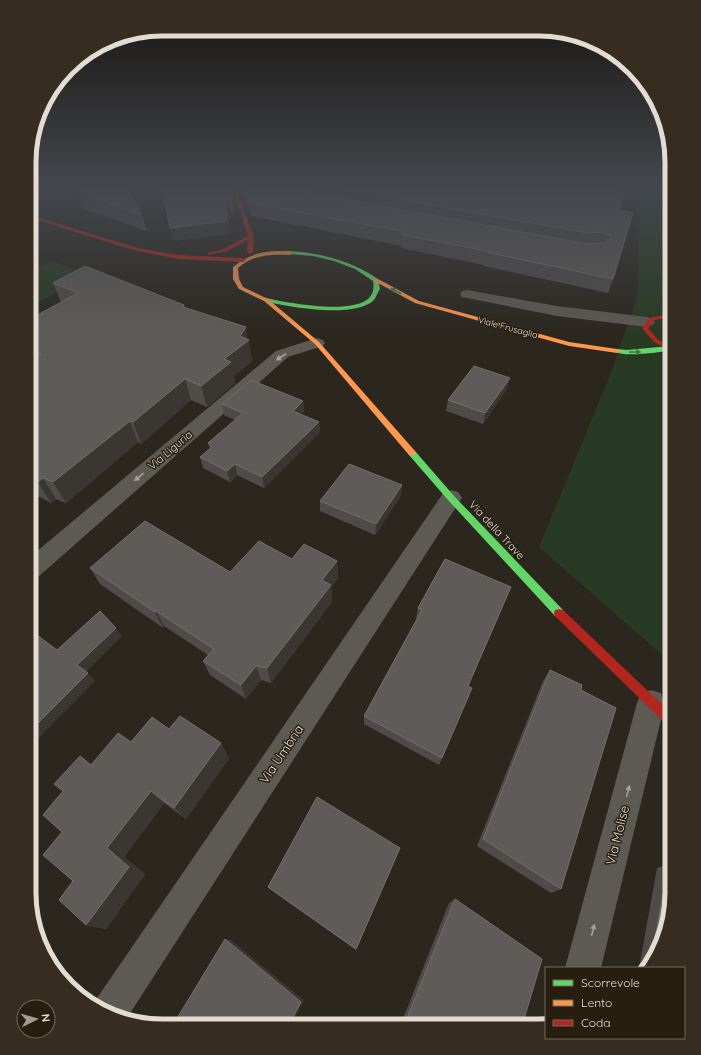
<svg xmlns="http://www.w3.org/2000/svg" width="701" height="1055" viewBox="0 0 701 1055" font-family="Quicksand,sans-serif">
<style>
.green{fill:#293a24}
.lines{fill:none;stroke-linecap:round;stroke-linejoin:round}
.street{fill:#5d5953;fill-rule:evenodd}
.fast{fill:#63d668;fill-rule:evenodd}
.slow{fill:#ff974d;fill-rule:evenodd}
.jam{fill:#b3261e;fill-rule:evenodd}
.wall{fill:#4f4b49}
.shaded-wall{fill:#3a3632}
.building{fill:#5f5b58;stroke:#736f6b}
.oneway{fill:#457a3c}
.oneway2{fill:#a6a199}
.labels{text-anchor:middle;dominant-baseline:central;stroke-width:3;stroke-linejoin:round;paint-order:stroke}
.far-street-label{font-size:9px;fill:#e2dcd2;stroke:#271e10}
.street-label{font-size:11px;fill:#e2dcd2;stroke:#271e10}
.near-street-label{font-size:13px;fill:#e2dcd2;stroke:#271e10}
.rim{fill:none;stroke:#e2dcd2;stroke-width:5}
</style>
<rect width="100%" height="100%" fill="#2b271f"/>
<g class="green">
<polygon points="620,188 672,188 672,685 666,680 669,661 539,547 609,378 634,307 638,291 639,197"/>
<polygon points="52,261 89,275 30,307 30,272"/>
</g>
<g class="lines">
<g class="street">
<polygon points="662,188 672,188 672,219 666,215"/>
<polygon points="467,290 557,306 647,317 652,319 655,322 652,325 647,327 557,316 462,297 460,294 462,291"/>
<polygon points="317,338 323,340 325,343 323,346 288,357 38,577 29,579 30,557 276,351"/>
<polygon points="451,490 458,492 462,498 458,504 127,1018 94,1004 97,998 444,492"/>
<polygon points="651,690 661,693 665,703 601,968 565,968 637,703 641,693"/>
</g>
<g class="fast">
<path d="M 290,251 C 322,253 351,261 378,279 L 380,289 C 378,292 376,297 374,300 C 355,319 288,307 264,301 L 264,299 L 266,298 C 289,303 351,315 369,298 C 374,293 374,287 373,281 L 355,269 L 334,261 L 313,256 L 288,254 L 287,253 Z"/>
<path d="M 670,346 L 672,346 L 672,350 C 660,352 623,358 614,351 L 617,349 L 627,350 Z"/>
<polygon points="412,450 415,451 454,496 563,610 564,613 563,616 559,617 555,616 448,500 409,455 408,453"/>
</g>
<g class="slow">
<path d="M 275,251 L 290,251 L 293,253 L 290,255 C 270,254 253,255 238,268 L 239,279 L 243,287 L 268,299 L 319,342 L 415,451 L 416,453 L 415,455 L 409,455 L 315,344 L 264,301 L 239,289 L 233,279 L 233,267 C 246,256 259,252 275,251 Z"/>
<polygon points="374,279 378,279 419,301 569,342 617,349 620,351 617,353 569,346 415,303 374,281"/>
</g>
<g class="jam">
<polygon points="235,189 237,190 254,237 253,252 250,254 247,252 248,240 227,251 208,255 208,253 223,249 248,236 233,190"/>
<polygon points="30,215 138,248 178,255 243,258 246,260 243,262 178,259 137,251 30,218"/>
<polygon points="672,313 672,317 654,320 648,328 658,340 672,346 672,351 654,342 642,328 650,318"/>
<polygon points="559,609 563,610 672,714 672,728 668,726 555,616 554,613 555,610"/>
</g>
</g>
<g class="wall">
<polygon points="73,188 127,188 142,215 147,231 85,209"/>
<polygon points="162,188 233,200 235,213 230,212 228,234 173,241"/>
<polygon points="243,188 595,188 619,210 613,279 608,293 484,266 484,265 401,248 402,246 251,216 244,195"/>
<polygon points="53,283 184,305 185,307 248,339 252,361 234,376 235,383 207,407 191,400 141,444 138,442 66,503 56,499 51,503 30,492 30,319 61,302"/>
<polygon points="507,389 483,424 446,411 448,400"/>
<polygon points="303,401 304,412 301,414 319,422 320,432 264,488 237,475 230,482 203,468 200,457 210,449 208,443 235,420 224,415 222,404"/>
<polygon points="402,485 401,495 375,535 320,511 320,501"/>
<polygon points="292,559 337,561 338,578 331,587 332,602 271,683 261,680 246,699 210,675 203,661 208,655 164,626 163,628 100,584 90,568 230,572"/>
<polygon points="445,559 468,686 472,688 439,765 364,724 364,716 417,618 416,618 418,608"/>
<polygon points="550,670 561,889 551,893 477,846 543,681"/>
<polygon points="169,729 229,758 186,819 164,803 124,857 145,874 106,929 86,925 73,881 62,832 91,765 131,742"/>
<polygon points="400,848 356,950 271,890 268,887"/>
<polygon points="668,864 662,944 648,968 639,968 657,868"/>
<polygon points="455,899 522,1026 400,1026 449,903"/>
</g>
<g class="shaded-wall">
<polygon points="227,199 230,212 228,234 173,241 170,228"/>
<polygon points="246,327 248,340 249,340 252,361 234,376 235,383 207,407 201,386 224,359"/>
<polygon points="510,378 507,389 483,424 485,413"/>
<polygon points="185,379 191,400 141,444 133,422"/>
<polygon points="303,401 304,412 294,421 293,411"/>
<polygon points="130,421 138,442 66,503 53,482"/>
<polygon points="319,422 320,432 264,488 262,477"/>
<polygon points="235,464 237,475 230,482 227,471"/>
<polygon points="43,478 56,499 51,503 38,482"/>
<polygon points="402,485 401,495 375,535 376,524"/>
<polygon points="337,561 338,578 331,587 332,602 271,683 267,668 322,580"/>
<polygon points="156,611 164,626 163,628 155,612"/>
<polygon points="116,628 122,636 85,673 77,665"/>
<polygon points="256,666 261,680 246,699 241,685"/>
<polygon points="88,673 95,681 29,748 29,732"/>
<polygon points="221,743 229,758 186,819 174,808"/>
<polygon points="151,791 164,803 124,857 145,874 106,929 86,925 107,848"/>
<polygon points="225,939 231,940 304,1000 291,1025 289,1025"/>
</g>
<g class="building">
<polygon points="77,188 127,188 142,215 80,193"/>
<polygon points="162,188 229,188 233,200 227,199 226,221 170,228"/>
<polygon points="244,188 286,188 587,244 604,243 612,238 604,232 587,233 338,188 595,188 625,193 618,210 633,213 613,279 486,252 487,251 402,235 405,232 250,203"/>
<polygon points="85,266 184,305 183,307 246,327 240,336 249,340 224,359 231,362 201,386 185,379 133,422 130,421 53,482 43,478 38,482 30,478 30,360 41,354 30,349 30,319 78,293 53,283"/>
<polygon points="474,366 510,378 485,413 448,400"/>
<polygon points="251,380 303,401 293,411 319,422 262,477 235,464 227,471 200,457 212,447 208,443 243,413 222,404"/>
<polygon points="349,464 402,485 376,524 320,501"/>
<polygon points="145,521 230,572 259,541 292,559 304,544 337,561 322,580 331,585 267,668 256,666 241,685 203,661 214,649 156,611 155,612 90,568"/>
<polygon points="445,559 511,587 468,686 472,688 442,758 364,716 422,610 418,608"/>
<polygon points="100,611 116,628 77,665 88,673 29,732 29,642 37,635 57,650"/>
<polygon points="550,670 582,685 581,690 616,708 561,889 483,839"/>
<polygon points="180,716 221,743 174,808 151,791 107,848 129,867 86,925 59,900 73,881 43,855 62,832 43,815 63,791 54,784 80,756 91,765 118,733 131,742 152,717 169,729"/>
<polygon points="317,797 400,848 356,949 268,887"/>
<polygon points="668,864 672,866 672,902 662,944 651,962"/>
<polygon points="455,899 542,959 522,1026 404,1026"/>
<polygon points="225,939 301,1002 289,1025 173,1025"/>
</g>
<defs><path id="oneway-solid" d="M-6-.8H1V-3.2L6.5 0L1 3.2V.8H-6Z"/></defs>
<g class="oneway">
<use href="#oneway-solid" transform="translate(396 291) rotate(-152)"/>
<use href="#oneway-solid" transform="translate(635 352) rotate(-1)"/>
</g>
<g class="oneway2">
<use href="#oneway-solid" transform="translate(281 357) rotate(147)"/>
<use href="#oneway-solid" transform="translate(139 477) rotate(140)"/>
<use href="#oneway-solid" transform="translate(628 791) rotate(-76)"/>
<use href="#oneway-solid" transform="translate(593 930) rotate(-76)"/>
</g>
<linearGradient id="sky" x2="0" y2="1"><stop stop-color="#181511"/><stop offset="0.56" stop-color="#44474d"/><stop offset="1" stop-color="#44474d" stop-opacity="0"/></linearGradient>
<rect width="701" height="335" fill="url(#sky)"/>
<g class="labels">
<g class="far-street-label">
<text transform="translate(508 327) rotate(15)">Viale Frusaglia</text>
</g>
<g class="street-label">
<text transform="translate(170 450) rotate(-40)">Via Liguria</text>
<text transform="translate(497 530) rotate(47)">Via della Trave</text>
</g>
<g class="near-street-label">
<text transform="translate(281 754) rotate(-56)">Via Umbria</text>
<text transform="translate(617 835) rotate(-76)">Via Molise</text>
</g>
</g>
<path d="M0 0H701V1055H0ZM162 36H539A126 126 0 0 1 665 162V893A126 126 0 0 1 539 1019H162A126 126 0 0 1 36 893V162A126 126 0 0 1 162 36Z" fill="#362d20" fill-rule="evenodd"/>
<path class="rim" d="M162 36H539A126 126 0 0 1 665 162V893A126 126 0 0 1 539 1019H162A126 126 0 0 1 36 893V162A126 126 0 0 1 162 36Z"/>
<rect x="545" y="967" width="140" height="72" fill="#271e10" stroke="#726a5e"/>
<rect x="553" y="980" width="20" height="6" fill="#63d668" stroke="#726a5e"/>
<text x="581" y="987" font-size="12" fill="#e2dcd2">Scorrevole</text>
<rect x="553" y="1000" width="20" height="6" fill="#ff974d" stroke="#726a5e"/>
<text x="581" y="1007" font-size="12" fill="#e2dcd2">Lento</text>
<rect x="553" y="1020" width="20" height="6" fill="#b3261e" stroke="#726a5e"/>
<text x="581" y="1027" font-size="12" fill="#e2dcd2">Coda</text>
<g transform="translate(36 1019) rotate(84)"><circle r="19" fill="#271e10" stroke="#726a5e"/>
<path d="M0-3L7 15L0 10L-7 15Z" fill="#a29d93"/>
<text y="-6" font-size="11" font-weight="bold" text-anchor="middle" fill="#e2dcd2">N</text>
</g>
</svg>
